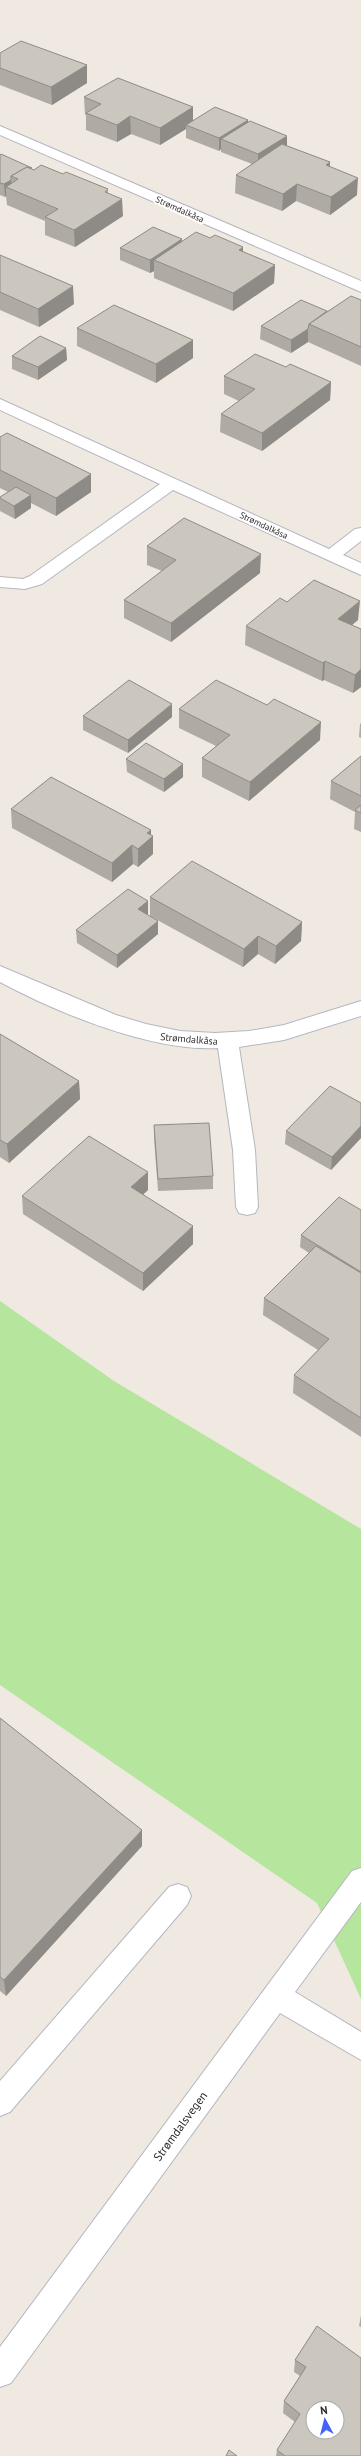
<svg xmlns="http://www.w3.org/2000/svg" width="361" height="2456" viewBox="0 0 361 2456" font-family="'PT Sans',sans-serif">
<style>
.green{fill:#b6e59e}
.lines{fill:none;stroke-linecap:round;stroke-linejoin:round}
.minor-casing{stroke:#b4b7c1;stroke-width:2}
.minor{fill:#fff;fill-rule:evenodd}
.wall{fill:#afaba4}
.shaded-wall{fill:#8e8b86}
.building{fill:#cbc7bf;stroke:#8e8b86;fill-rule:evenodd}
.labels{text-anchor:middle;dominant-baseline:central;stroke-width:4;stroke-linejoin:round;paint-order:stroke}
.far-street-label{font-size:9px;fill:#2e2e2e;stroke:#fff}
.street-label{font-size:10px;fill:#2e2e2e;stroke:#fff}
.near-street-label{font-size:12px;fill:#2e2e2e;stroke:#fff}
</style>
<rect width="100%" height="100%" fill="#efe9e1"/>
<polygon class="green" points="0,1301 114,1381 361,1529 361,1999 317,1903 0,1685"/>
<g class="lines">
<g class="minor-casing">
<g id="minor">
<polygon points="0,126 361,281 361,292 0,135"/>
<polygon points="0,399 329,549 355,529 361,528 361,541 343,555 361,563 361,575 173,490 42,584 25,589 0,587 0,577 23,579 30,576 160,484 0,410"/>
<path d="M 0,966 L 116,1015 L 146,1024 L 180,1031 L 215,1033 L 249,1031 L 284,1025 L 361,1001 L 361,1016 L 284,1040 L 239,1047 L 255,1150 L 258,1207 L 255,1213 L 247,1215 L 239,1213 L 236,1207 L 233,1150 L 218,1048 C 152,1052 58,1013 0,982 Z"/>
<polygon points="361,1868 361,1902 295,1992 361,2032 361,2060 280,2013 11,2383 0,2387 0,2347 352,1871"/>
<polygon points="178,1884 187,1887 191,1896 187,1905 10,2112 0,2116 0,2081 169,1887"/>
</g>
</g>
<use href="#minor" class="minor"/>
</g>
<g class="wall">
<polygon points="0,53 87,65 87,83 52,105 0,85"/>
<polygon points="84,97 193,107 193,121 248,120 248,123 287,146 330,162 330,167 357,195 330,215 296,201 282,211 235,193 236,175 252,164 221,152 221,149 219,151 186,138 186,129 160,145 131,134 117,142 86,130 86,115 85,115"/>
<polygon points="0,155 34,170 63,174 108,189 108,193 123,216 75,247 45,235 45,221 7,205 6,196 5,197 0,195"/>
<polygon points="182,239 182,241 243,252 275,265 274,283 233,311 154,278 154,271 150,273 120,260 120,248"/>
<polygon points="0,255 74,304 39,327 0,310"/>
<polygon points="361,300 361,366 308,342 291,353 260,339 261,326 327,311"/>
<polygon points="77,328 193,340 193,358 156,383 77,346"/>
<polygon points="66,348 67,360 38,380 12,369 12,356"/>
<polygon points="286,367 331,382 330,400 262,451 220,432 221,414 239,401 224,394 224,376"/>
<polygon points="0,437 91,474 91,492 56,516 31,503 31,508 15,519 0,511 0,497 8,492 0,488"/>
<polygon points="147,546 260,573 171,642 124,618 124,600 162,571 147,565"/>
<polygon points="287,602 358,620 352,625 361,629 361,687 353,693 324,680 322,681 245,645 246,626"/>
<polygon points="172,704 172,717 128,753 83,730 83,716"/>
<polygon points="267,705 320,740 249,801 202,777 202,758 216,746 179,728 179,709"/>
<polygon points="361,723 361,738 359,737 360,724"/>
<polygon points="361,756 361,832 354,829 355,812 330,799 331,781"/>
<polygon points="126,759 183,777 164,792 127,772"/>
<polygon points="11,809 151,835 153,836 153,854 138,867 133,864 112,882 12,828"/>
<polygon points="150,897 302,922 301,941 275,964 258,954 243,967 150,916"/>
<polygon points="148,901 148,914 147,915 158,934 117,968 77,943 76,930"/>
<polygon points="0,1034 79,1081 80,1099 9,1163 0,1157"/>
<polygon points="361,1103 361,1138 331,1170 285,1144 286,1131"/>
<polygon points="154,1125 213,1176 213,1189 158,1191 154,1138"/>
<polygon points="148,1190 143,1194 193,1244 143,1291 23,1214 22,1196"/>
<polygon points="361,1210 361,1437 293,1393 294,1375 318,1350 263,1315 264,1298 309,1253 300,1247 301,1235"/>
<polygon points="0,1718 142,1846 6,1996 0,1991"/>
<polygon points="361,2315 361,2327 359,2326"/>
<polygon points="317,2326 361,2456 276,2456 277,2450 295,2422 283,2413 284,2401 300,2376 294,2372 295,2360"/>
</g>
<g class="shaded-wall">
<polygon points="87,65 87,83 52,105 51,87"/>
<polygon points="193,107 193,125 186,125 186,129 160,145 160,128"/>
<polygon points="130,116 131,134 117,142 117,125"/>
<polygon points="248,120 248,133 221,139 221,149 219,151 219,138"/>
<polygon points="287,136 287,149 258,167 258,154"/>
<polygon points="330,162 329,180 326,165"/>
<polygon points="358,178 357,195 330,215 331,197"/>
<polygon points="11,180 12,189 6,187 6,196 5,197 4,184"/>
<polygon points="297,184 296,201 282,211 283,194"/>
<polygon points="122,199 123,216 75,247 74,230"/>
<polygon points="182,239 182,252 154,260 154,271 150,273 150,260"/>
<polygon points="243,247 243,265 239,250"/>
<polygon points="275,265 274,283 233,311 233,293"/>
<polygon points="73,286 74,304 39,327 38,309"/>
<polygon points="308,329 308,342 291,353 291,340"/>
<polygon points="193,340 193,358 156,383 156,364"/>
<polygon points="66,348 67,360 38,380 38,367"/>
<polygon points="331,382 330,400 262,451 262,433"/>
<polygon points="91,474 91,492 56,516 56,498"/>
<polygon points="31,495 31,508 15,519 14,506"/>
<polygon points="261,554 260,573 171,642 171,623"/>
<polygon points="360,601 358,620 337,637 338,619"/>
<polygon points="325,661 324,680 322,681 323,663"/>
<polygon points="361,669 361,687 353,693 355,675"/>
<polygon points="172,704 172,717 128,753 128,740"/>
<polygon points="321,722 320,740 249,801 250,782"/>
<polygon points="183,764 183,777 164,792 164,779"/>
<polygon points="151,830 151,837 153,836 153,854 138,867 138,849 147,833"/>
<polygon points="132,845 133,864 112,882 112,863"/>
<polygon points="148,901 148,914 138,922 138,909"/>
<polygon points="158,921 158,934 117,968 117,955"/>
<polygon points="302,922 301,941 275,964 276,946"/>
<polygon points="258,936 258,954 243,967 244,949"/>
<polygon points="79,1081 80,1099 9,1163 7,1144"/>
<polygon points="361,1126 361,1138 331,1170 332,1157"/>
<polygon points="148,1172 148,1190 132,1205 131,1187"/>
<polygon points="193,1226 193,1244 143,1291 143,1273"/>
<polygon points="142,1830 142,1846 6,1996 4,1980"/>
</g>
<g class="building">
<polygon points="21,41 87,65 51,87 0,68 0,53"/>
<polygon points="118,78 193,107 160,128 130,116 117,125 86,113 101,104 84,97"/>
<polygon points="215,107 248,120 219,138 186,125"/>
<polygon points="250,121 287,136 258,154 221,139"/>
<polygon points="282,144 330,162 326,165 358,178 331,197 297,184 283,194 236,175"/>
<polygon points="1,154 32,168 31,168 27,167 11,176 11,180 4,184 0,183 0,155"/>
<polygon points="41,165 63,174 66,172 108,189 105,192 122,199 74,230 45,217 58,209 6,187 18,179 11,176 27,167 34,170"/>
<polygon points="153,227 182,239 150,260 120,248"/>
<polygon points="196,232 210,238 215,235 243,247 239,250 275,265 233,293 154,260"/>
<polygon points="0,255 73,286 38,309 0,292"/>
<polygon points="351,296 361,300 361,347 309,324"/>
<polygon points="301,300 327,311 309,324 308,329 291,340 261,326"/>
<polygon points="114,305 193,340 156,364 77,328"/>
<polygon points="40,336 66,348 38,367 12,356"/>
<polygon points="255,354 286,367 290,364 331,382 262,433 221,414 255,389 224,376"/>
<polygon points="7,433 91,474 56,498 0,470 0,437"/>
<polygon points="16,487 31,495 14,506 0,498 0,497"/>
<polygon points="184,518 261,554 171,623 124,600 176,560 147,546"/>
<polygon points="314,580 360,601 338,619 361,629 361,669 355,675 325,661 323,663 246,626 280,598 287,602"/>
<polygon points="129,680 172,704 128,740 83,716"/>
<polygon points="216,680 267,705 274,699 321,722 250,782 202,758 230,735 179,709"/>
<polygon points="146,743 183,764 164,779 126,759"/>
<polygon points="361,756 361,796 331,781"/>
<polygon points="51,777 151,830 147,833 153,836 138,849 132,845 112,863 11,809"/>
<polygon points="361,805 361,813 355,810"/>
<polygon points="192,861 302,922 276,946 258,936 244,949 150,897"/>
<polygon points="128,889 148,901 138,909 158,921 117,955 76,930"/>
<polygon points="0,1034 79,1081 7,1144 0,1140"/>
<polygon points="330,1086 361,1103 361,1126 332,1157 286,1131"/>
<polygon points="209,1123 213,1176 158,1179 154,1125"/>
<polygon points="89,1136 148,1172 131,1187 193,1226 143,1273 22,1196"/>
<polygon points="339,1197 361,1210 361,1272 301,1235"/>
<polygon points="316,1246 361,1273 361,1418 294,1375 329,1339 264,1298"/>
<polygon points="0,1718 142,1830 4,1980 0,1977"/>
<path d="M 317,2326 L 361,2358 L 361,2456 L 285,2456 L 277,2450 L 300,2414 L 284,2401 L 306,2367 L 295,2360 ZM 313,2408 L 337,2408 L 337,2432 L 313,2432 Z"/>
<polygon points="229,2450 237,2456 226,2456"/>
</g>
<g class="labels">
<g class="far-street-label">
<text transform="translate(180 209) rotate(24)">Strømdalkåsa</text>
<text transform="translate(264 525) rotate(25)">Strømdalkåsa</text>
</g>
<g class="street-label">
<text transform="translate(189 1039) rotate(5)">Strømdalkåsa</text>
</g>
<g class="near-street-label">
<text transform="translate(180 2126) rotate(-54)">Strømdalsvegen</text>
</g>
</g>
<g transform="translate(325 2420) rotate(353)"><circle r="19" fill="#ffffff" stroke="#ababab"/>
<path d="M0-3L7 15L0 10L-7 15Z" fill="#4264fb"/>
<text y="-6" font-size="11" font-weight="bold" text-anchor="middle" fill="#2e2e2e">N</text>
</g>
</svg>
